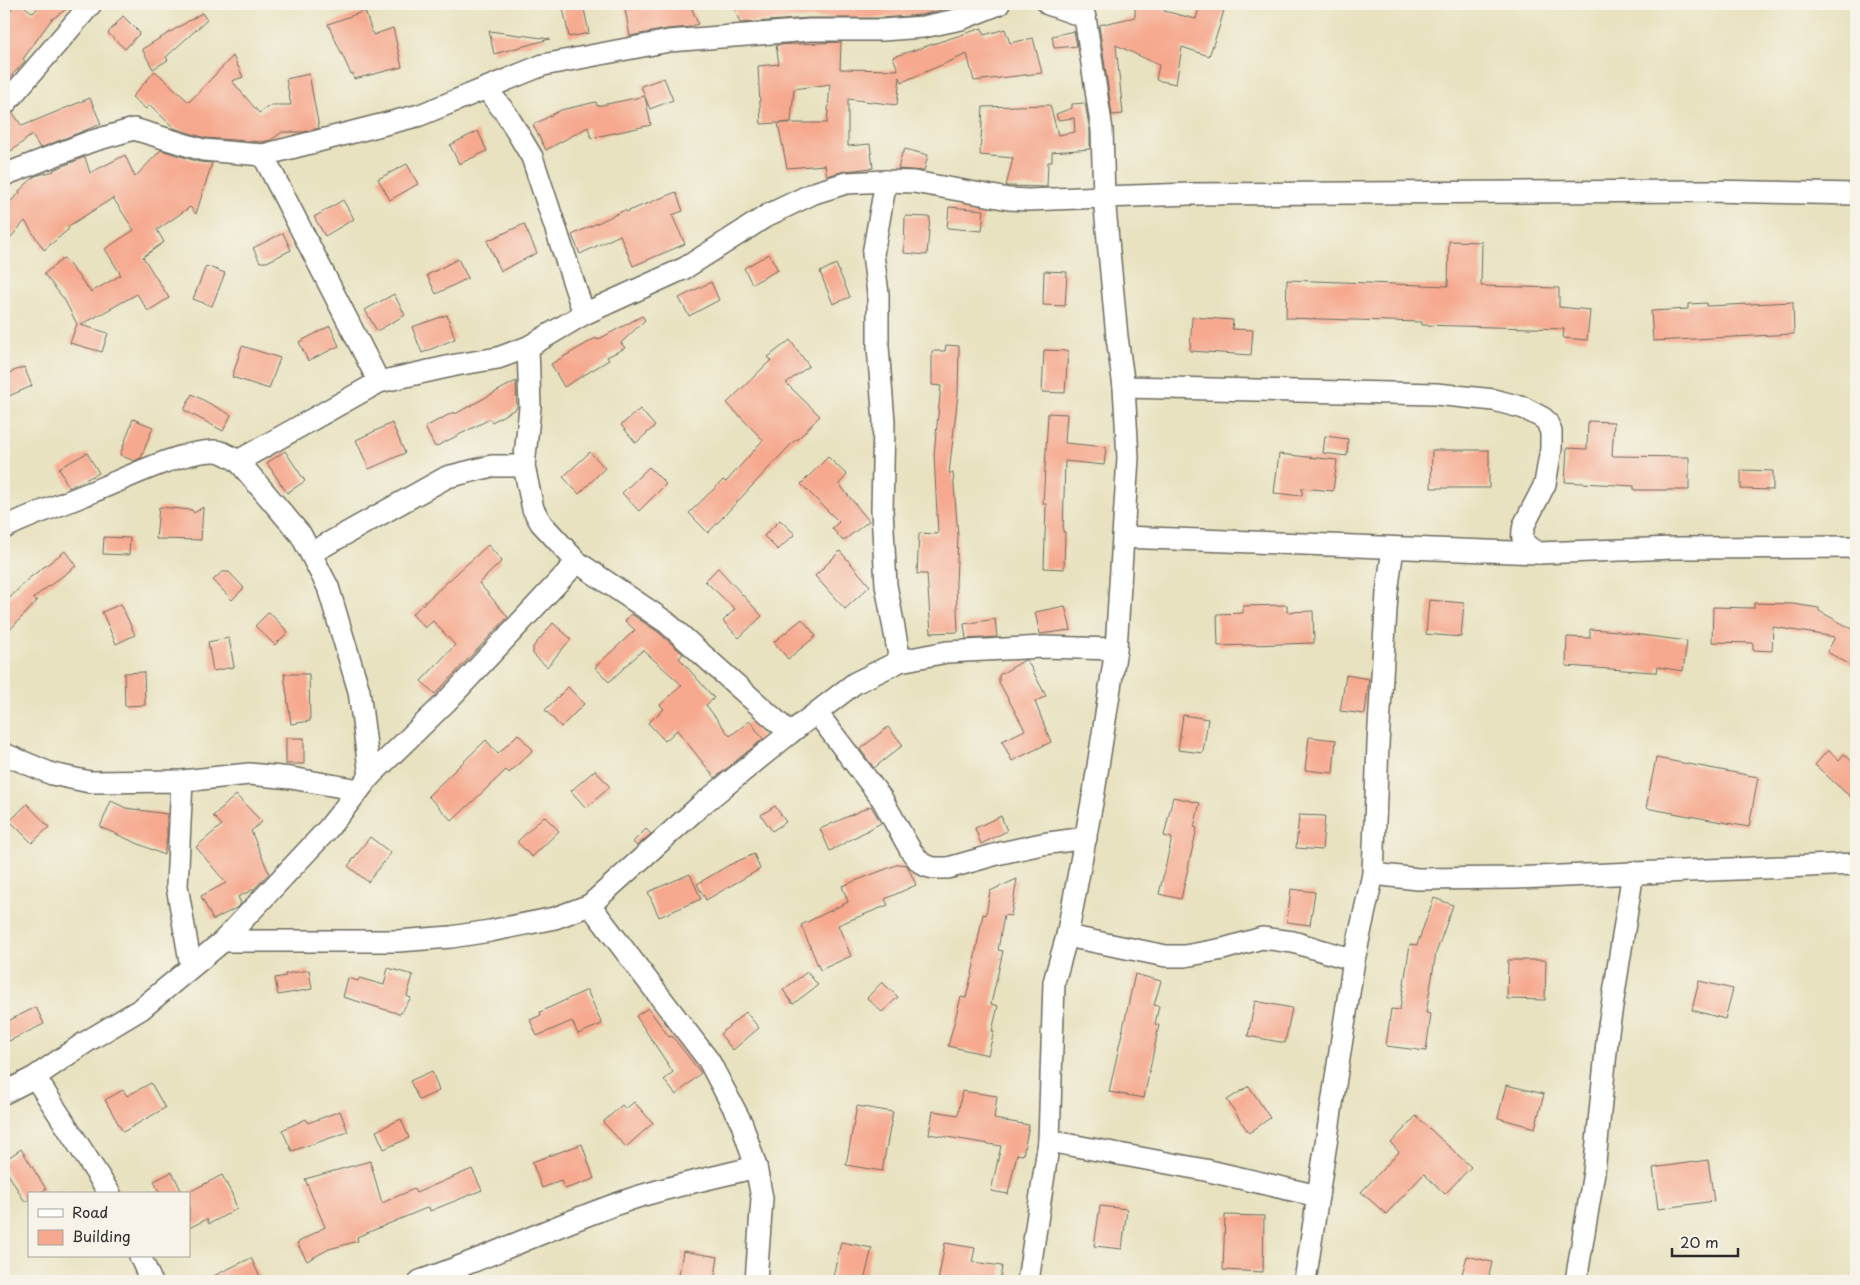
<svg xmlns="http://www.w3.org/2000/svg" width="1860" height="1285" viewBox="0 0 1860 1285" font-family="'Playpen Sans',sans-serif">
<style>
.building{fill:#f6a98e;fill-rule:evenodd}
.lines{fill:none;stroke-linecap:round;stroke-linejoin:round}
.minor-casing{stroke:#6d6b5f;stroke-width:24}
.minor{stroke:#fff;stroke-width:21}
</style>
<rect width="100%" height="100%" fill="#f7f3e8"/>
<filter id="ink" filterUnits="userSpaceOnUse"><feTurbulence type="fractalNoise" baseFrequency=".02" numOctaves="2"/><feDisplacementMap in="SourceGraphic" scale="10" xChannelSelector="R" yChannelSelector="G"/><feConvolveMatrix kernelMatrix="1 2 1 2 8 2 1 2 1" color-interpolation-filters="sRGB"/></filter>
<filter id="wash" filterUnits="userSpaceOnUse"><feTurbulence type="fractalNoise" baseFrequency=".0096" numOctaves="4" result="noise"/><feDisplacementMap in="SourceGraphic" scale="20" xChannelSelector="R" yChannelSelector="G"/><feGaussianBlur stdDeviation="1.12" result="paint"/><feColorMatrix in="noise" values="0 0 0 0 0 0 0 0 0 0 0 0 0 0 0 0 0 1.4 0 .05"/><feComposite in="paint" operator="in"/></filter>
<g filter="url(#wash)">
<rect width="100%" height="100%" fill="#e8e2c0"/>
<g id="blocks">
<g class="building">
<polygon points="15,4 21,4 33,13 41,4 73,4 51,20 23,59 25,61 4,84 4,19"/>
<polygon points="583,4 589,33 569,37 563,8"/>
<polygon points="624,4 690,4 698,24 690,27 667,29 630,36"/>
<polygon points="748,4 966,4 921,15 882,18 809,18 740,23 734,7"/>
<polygon points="1200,4 1214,4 1225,6 1219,28 1209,56 1182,47 1176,84 1156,80 1159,65 1116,45 1123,114 1112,115 1099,25 1135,17 1135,6 1164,5 1164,11 1196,19"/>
<polygon points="365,11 373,35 393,28 402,67 354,79 353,73 351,74 328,24"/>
<polygon points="202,13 207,20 166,57 168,60 153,69 142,49"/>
<polygon points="123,16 140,33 125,49 108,33"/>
<path d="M 982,28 L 984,35 L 1005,29 L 1010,43 L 1033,38 L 1042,73 L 974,81 L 967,54 L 902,82 L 900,77 L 897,105 L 848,99 L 848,146 L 870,144 L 873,168 L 845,171 L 827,176 L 825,165 L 787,168 L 778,123 L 761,124 L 758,66 L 779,64 L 776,45 L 841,42 L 840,69 L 898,70 L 893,57 ZM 830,84 L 827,123 L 779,123 L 791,122 L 794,89 Z"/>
<polygon points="489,31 550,39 494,54"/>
<polygon points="1074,31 1077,46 1054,48 1052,36"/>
<polygon points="233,56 243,77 232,81 259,113 271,105 291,105 286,79 309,74 319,128 304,132 282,132 271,140 262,142 205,138 174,128 150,105 146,109 132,97 155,71 189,102"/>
<polygon points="664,78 673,100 650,109 645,97 651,125 591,138 588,127 546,150 533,125 561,110 596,102 597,106 645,96 641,86"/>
<polygon points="90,98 101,124 40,148 32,135 11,151 9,148 4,153 4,117 13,113 22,126"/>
<polygon points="1085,103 1090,131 1090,149 1052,152 1052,162 1048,162 1047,187 1006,186 1013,158 980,155 983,107 1050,105 1058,135 1075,132 1074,118 1058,120 1056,114 1072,108 1072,104"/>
<polygon points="478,131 487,151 459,164 450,145"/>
<polygon points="905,149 928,155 924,171 898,169 902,153 903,153"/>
<polygon points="161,150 199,162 212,163 196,214 190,207 157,230 164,242 143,257 169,298 148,311 137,294 81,325 108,333 102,352 70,343 77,324 64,299 44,274 64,258 91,292 121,275 105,249 134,230 113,198 67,227 69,229 44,250 25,221 4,245 4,207 20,193 19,191 35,176 54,171 53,170 85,157 90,173 125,155 135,177"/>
<polygon points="407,164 418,184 390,200 378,179"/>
<polygon points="676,192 683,211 672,215 685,244 633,266 620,235 580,254 572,235 625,210 626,212"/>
<polygon points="343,200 354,219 325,236 314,217"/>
<polygon points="949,207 984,210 982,231 947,228"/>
<polygon points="905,216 930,217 927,255 904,253"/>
<polygon points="524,224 537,253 501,271 487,241"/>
<polygon points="283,233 291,250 267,262 260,262 253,248"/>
<polygon points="1449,241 1482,242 1481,286 1559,288 1559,307 1590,310 1587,340 1563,338 1564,329 1422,325 1422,322 1286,318 1287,280 1448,286"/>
<polygon points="769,254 778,270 752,284 744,268"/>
<polygon points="458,259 468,278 436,294 427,275"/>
<polygon points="836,264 850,297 833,304 820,272"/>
<polygon points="206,266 225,273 212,306 193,299"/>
<polygon points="1044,271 1067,272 1065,306 1043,305"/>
<polygon points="711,282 719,300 689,316 679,298"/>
<polygon points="394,294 405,315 377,331 365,310"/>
<polygon points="1793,302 1794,334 1653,341 1651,311 1688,309 1688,304 1707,303 1707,306"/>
<polygon points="447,315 455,339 422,353 412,327"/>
<polygon points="642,316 645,320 621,343 625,348 607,357 609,360 564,387 551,364 596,338 597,340"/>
<polygon points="1192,317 1233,320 1232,329 1253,330 1251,355 1190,351"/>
<polygon points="330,326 339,346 308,361 299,342"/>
<polygon points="790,340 809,366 786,383 820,416 797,440 796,439 708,533 689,513 723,480 726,482 763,440 727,403 771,360 768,357"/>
<polygon points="946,345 959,346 958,394 949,473 953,473 958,535 956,584 958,632 931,633 927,574 917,574 919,533 938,534 934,454 941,386 932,385 932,351 945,351"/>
<polygon points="242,346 280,358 269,389 232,377"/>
<polygon points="1044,350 1068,351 1065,393 1042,392"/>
<polygon points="24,367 32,386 4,398 4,375"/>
<polygon points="516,381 517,408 492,422 490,419 435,447 425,427 454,412 455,414"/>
<polygon points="192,394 231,415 223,431 184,410"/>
<polygon points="640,409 655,426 636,443 621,425"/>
<polygon points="1048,413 1067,414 1065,443 1106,447 1104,465 1065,461 1063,532 1065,532 1064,569 1044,568 1046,504 1043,504"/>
<polygon points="133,419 153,427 141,458 134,461 120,455"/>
<polygon points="1588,421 1614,422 1612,456 1689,457 1689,490 1634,490 1634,486 1565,482 1567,448 1587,449"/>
<polygon points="392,423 405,453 369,469 356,440"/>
<polygon points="1325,436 1348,439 1347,456 1323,453"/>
<polygon points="1432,450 1489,450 1489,488 1431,488"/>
<polygon points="285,451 305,481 287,493 267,463"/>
<polygon points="590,452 605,468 579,494 563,477"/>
<polygon points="87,453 99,473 69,488 59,468"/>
<polygon points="1279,454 1337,460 1333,491 1302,488 1302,496 1274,493"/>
<polygon points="828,457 847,475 839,484 869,521 843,541 832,528 839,522 801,484"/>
<polygon points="649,467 666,484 639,511 622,493"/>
<polygon points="1741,470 1773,471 1773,490 1741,489"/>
<polygon points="159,507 192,510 194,513 203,507 201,540 156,539"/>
<polygon points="780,520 795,534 778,550 764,536"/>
<polygon points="104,537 130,538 129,555 103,554"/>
<polygon points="488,545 502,561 479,583 508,617 435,694 421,681 455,645 433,621 425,628 412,614"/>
<polygon points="65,551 76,566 33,598 37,601 4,636 4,604 28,579"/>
<polygon points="840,551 870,586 845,609 815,576"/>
<polygon points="718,568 762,616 739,638 723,621 735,609 705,581"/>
<polygon points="222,572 229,572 244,588 232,600 213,580"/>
<polygon points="1429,600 1464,603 1461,637 1426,634"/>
<polygon points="1754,603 1793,604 1819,608 1819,611 1856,631 1856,668 1827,652 1835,637 1773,627 1772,651 1753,650 1753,643 1712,642 1713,607 1754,608"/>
<polygon points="121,604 135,635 116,644 102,612"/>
<polygon points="1287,605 1287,612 1313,611 1314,643 1218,646 1217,614 1243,613 1243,606"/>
<polygon points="1065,606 1071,630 1040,634 1035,612"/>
<polygon points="269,612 288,632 275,645 255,626"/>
<polygon points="631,614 658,632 683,654 679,658 714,698 706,705 730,736 750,721 763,739 715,778 677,730 665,741 648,723 664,709 660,705 682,685 643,650 609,682 595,667 635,630 625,621"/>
<polygon points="802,619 816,636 788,659 774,642"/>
<polygon points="995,619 997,637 966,639 964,624"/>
<polygon points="553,623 571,639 547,667 533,654 533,647"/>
<polygon points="1590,629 1619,631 1619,632 1687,641 1683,671 1658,667 1657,672 1653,672 1566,666 1567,637 1590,638"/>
<polygon points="229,638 234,667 213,671 208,642"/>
<polygon points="1025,660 1027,660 1046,696 1035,702 1051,742 1012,761 1002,741 1025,730 999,682 999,675"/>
<polygon points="144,672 145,705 125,706 124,673"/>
<polygon points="284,674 309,674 310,721 291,724"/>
<polygon points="1346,675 1369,679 1365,714 1340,711"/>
<polygon points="568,687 584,704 561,727 545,710"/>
<polygon points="1183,715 1208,719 1203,753 1178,750"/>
<polygon points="888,727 903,745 874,768 860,749"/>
<polygon points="518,734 533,750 509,773 506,770 452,821 428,796 486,740 498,754"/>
<polygon points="1309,737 1336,740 1333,773 1305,770"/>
<rect x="286" y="738" width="18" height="26"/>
<polygon points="1828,750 1839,760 1844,754 1856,765 1856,802 1815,765"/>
<polygon points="1656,758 1758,777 1749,827 1646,808"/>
<polygon points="595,770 610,787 586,808 571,791"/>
<polygon points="236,795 262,822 251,831 269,873 254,889 238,897 241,903 238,907 213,920 201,896 226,883 196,847 222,825 213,816"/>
<polygon points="1173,797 1200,803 1194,827 1197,828 1181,899 1159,894 1172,838 1164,836"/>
<polygon points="111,801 126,808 167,814 167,837 164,855 100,827"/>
<polygon points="27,804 49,827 32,843 10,821"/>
<polygon points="775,806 786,822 772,831 761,815"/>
<polygon points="871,806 881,823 830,851 820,829"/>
<polygon points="1299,815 1325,816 1322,850 1296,848"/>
<polygon points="544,816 559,831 532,857 517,842"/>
<polygon points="1001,816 1007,831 981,844 975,828"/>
<polygon points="646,829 651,834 637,846 633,842"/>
<polygon points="370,837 391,853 368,882 348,866"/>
<polygon points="754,854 760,869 706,900 697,884 729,865"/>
<polygon points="899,864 907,865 916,885 885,899 888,905 838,925 851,956 820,970 801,925 848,902 842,886"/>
<polygon points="690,874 701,899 659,917 648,892"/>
<polygon points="1017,879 1011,916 1004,915 998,950 1003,951 991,1004 998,1006 992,1031 994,1031 988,1055 948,1046 961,997 966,998 975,961 974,961 983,914 986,915 990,891"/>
<polygon points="1291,889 1315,892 1310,925 1287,922"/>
<polygon points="1434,898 1453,905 1436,953 1426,1013 1431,1014 1426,1051 1386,1046 1391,1009 1400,1010 1410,944 1417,945"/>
<polygon points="1508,960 1546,960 1545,1000 1507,999"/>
<polygon points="388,968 413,975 407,996 411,998 400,1014 343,997 348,978 358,981 359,978 384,985"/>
<polygon points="309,970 312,989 278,995 275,978 286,976 285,974"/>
<polygon points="807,972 818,985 793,1004 783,990"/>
<polygon points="1135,974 1161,981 1154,1005 1159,1006 1155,1024 1159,1025 1144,1098 1109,1092"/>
<polygon points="1699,981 1733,989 1725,1019 1692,1010"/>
<polygon points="882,982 898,997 882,1012 867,998"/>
<polygon points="587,990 602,1024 578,1034 572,1021 537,1036 530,1020 541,1015 540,1012"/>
<polygon points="1255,1001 1292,1008 1285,1043 1248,1036"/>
<polygon points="36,1007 44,1024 9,1041 4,1030 4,1023"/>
<polygon points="648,1008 669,1037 672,1036 701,1073 676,1095 664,1080 673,1072 636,1016"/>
<polygon points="746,1012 759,1028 733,1050 720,1034"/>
<polygon points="432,1071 439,1091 419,1100 410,1081"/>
<polygon points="151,1083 165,1108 123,1132 105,1100 123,1090 127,1096"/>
<polygon points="1506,1085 1544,1094 1535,1128 1498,1118"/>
<polygon points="1249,1086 1270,1118 1249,1133 1227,1100"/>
<polygon points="962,1091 997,1096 994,1119 1029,1125 1023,1155 1017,1154 1008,1194 991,1191 1001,1146 929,1134 933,1111 958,1115"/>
<polygon points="634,1102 653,1123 626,1147 603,1122 622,1105 626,1109"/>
<polygon points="857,1106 893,1112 882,1171 846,1165"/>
<polygon points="340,1111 348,1132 292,1151 282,1130 306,1119 308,1123"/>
<polygon points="1416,1116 1471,1167 1445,1194 1424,1174 1386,1214 1361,1192 1399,1152 1391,1143"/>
<polygon points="401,1119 409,1138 384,1149 376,1131"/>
<polygon points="582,1144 594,1179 565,1189 561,1181 542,1188 532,1162"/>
<polygon points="21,1149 46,1189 39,1194 29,1194 29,1200 25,1202 4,1167 4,1161"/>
<polygon points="1708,1160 1714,1201 1658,1209 1653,1168"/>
<polygon points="370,1161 382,1203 414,1189 416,1193 472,1169 482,1190 430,1211 429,1207 357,1237 358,1241 329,1249 307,1261 297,1243 325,1227 305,1179"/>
<polygon points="172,1172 183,1194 160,1194 154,1181"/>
<polygon points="222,1175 232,1194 237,1209 209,1224 207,1219 189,1228 189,1192"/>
<polygon points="1100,1206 1127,1209 1122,1249 1094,1246"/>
<polygon points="1225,1215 1264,1216 1263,1272 1223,1270"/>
<polygon points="841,1242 872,1248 864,1281 832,1281"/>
<polygon points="945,1243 975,1248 972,1262 1002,1266 1000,1281 938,1281"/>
<polygon points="683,1251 718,1257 714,1281 678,1281"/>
<polygon points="1467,1256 1492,1262 1488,1280 1462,1274"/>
<polygon points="251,1258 262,1281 203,1281"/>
</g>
</g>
</g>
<g filter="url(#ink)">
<use href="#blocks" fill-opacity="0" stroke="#6d6b5f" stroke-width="1"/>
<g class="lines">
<g class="minor-casing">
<g id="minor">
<polyline points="486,88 507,115 532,157 584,314"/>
<polyline points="4,105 91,4"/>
<polyline points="263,155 379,382"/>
<polyline points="4,175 89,142 134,129 203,150 263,155 420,115 543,65 669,41 810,30 882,30 923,27 961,19 999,4"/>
<polyline points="886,181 873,254 878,294 878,347 884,422 882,510 886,585 900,661"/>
<polyline points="528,347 530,407 524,466 533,509 541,523 577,562 666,622 790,733"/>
<path d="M 1124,387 L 1436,394 L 1494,400 L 1524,408 L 1543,418 L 1547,422 L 1551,432 L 1551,449 L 1545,484 L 1524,525 C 1520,542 1524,545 1538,553"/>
<polyline points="238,461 301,535 328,587 359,691 370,776"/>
<path d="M 4,528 C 29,515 56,507 82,496 C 119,482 175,452 213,451 C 222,450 230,457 238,461 L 379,382 L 456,365 L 498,358 L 528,347 L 584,314 L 685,268 L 768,215 L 814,193 L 846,183 L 886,181 L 914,182 L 1009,199 L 1028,200 L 1104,197 L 1102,130 L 1085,17 L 1048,4"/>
<polyline points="1123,537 1128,458 1124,387 1117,337 1104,197 1190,194 1707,191 1856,194"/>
<polyline points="311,553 447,477 492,466 524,466"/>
<polyline points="817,713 882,799 911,851 920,862 926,866 934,868 948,868 1001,853 1042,844 1086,838"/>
<polyline points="4,754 52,774 90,782 182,781 177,886 191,967"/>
<polyline points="182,781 249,774 291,778 359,790"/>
<polyline points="1373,874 1418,879 1515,878 1856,864"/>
<polyline points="590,905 709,1061 742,1124 756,1167 762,1198 756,1281"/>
<polyline points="1067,936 1166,956 1185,956 1223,949 1262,938 1293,942 1354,960"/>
<polyline points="223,941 398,941 451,937 490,931 555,918 590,905 700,806 790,733 855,683 900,661 947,652 1043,647 1116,649"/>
<polyline points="35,1077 110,1194"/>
<polyline points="4,1093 35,1077 86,1042 141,1009 223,941 327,830 370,776 446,702 577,562"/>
<polyline points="1049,1141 1205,1170 1318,1196"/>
<polyline points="140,1256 151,1281"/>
<path d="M 420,1281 C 494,1256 563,1221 637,1197 C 676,1185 716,1177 756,1167"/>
<polyline points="1028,1281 1049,1141 1054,982 1067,936 1094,792 1116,649 1123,537 1538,553 1675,548 1856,547"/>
<polyline points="1305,1281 1354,960 1373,874 1378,744 1387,593 1393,548"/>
<polyline points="1576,1281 1594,1172 1608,1032 1633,872"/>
</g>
</g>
<use href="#minor" class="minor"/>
</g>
</g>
<rect width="1860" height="1285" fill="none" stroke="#f7f3e8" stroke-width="20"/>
<rect x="28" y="1192" width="162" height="65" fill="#f7f3e8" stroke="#a5a39c"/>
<rect x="38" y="1209" width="25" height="8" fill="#ffffff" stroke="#a5a39c"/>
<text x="72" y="1218" font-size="15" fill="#2b2b2b">Road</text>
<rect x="38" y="1230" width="25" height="15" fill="#f6a98e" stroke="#a5a39c"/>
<text x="72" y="1242" font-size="15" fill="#2b2b2b">Building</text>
<path d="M1672 1248v8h66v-8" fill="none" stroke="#2b2b2b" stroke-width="2.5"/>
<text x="1680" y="1248" font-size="15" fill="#2b2b2b" stroke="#f7f3e8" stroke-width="4" paint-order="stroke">20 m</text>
</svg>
